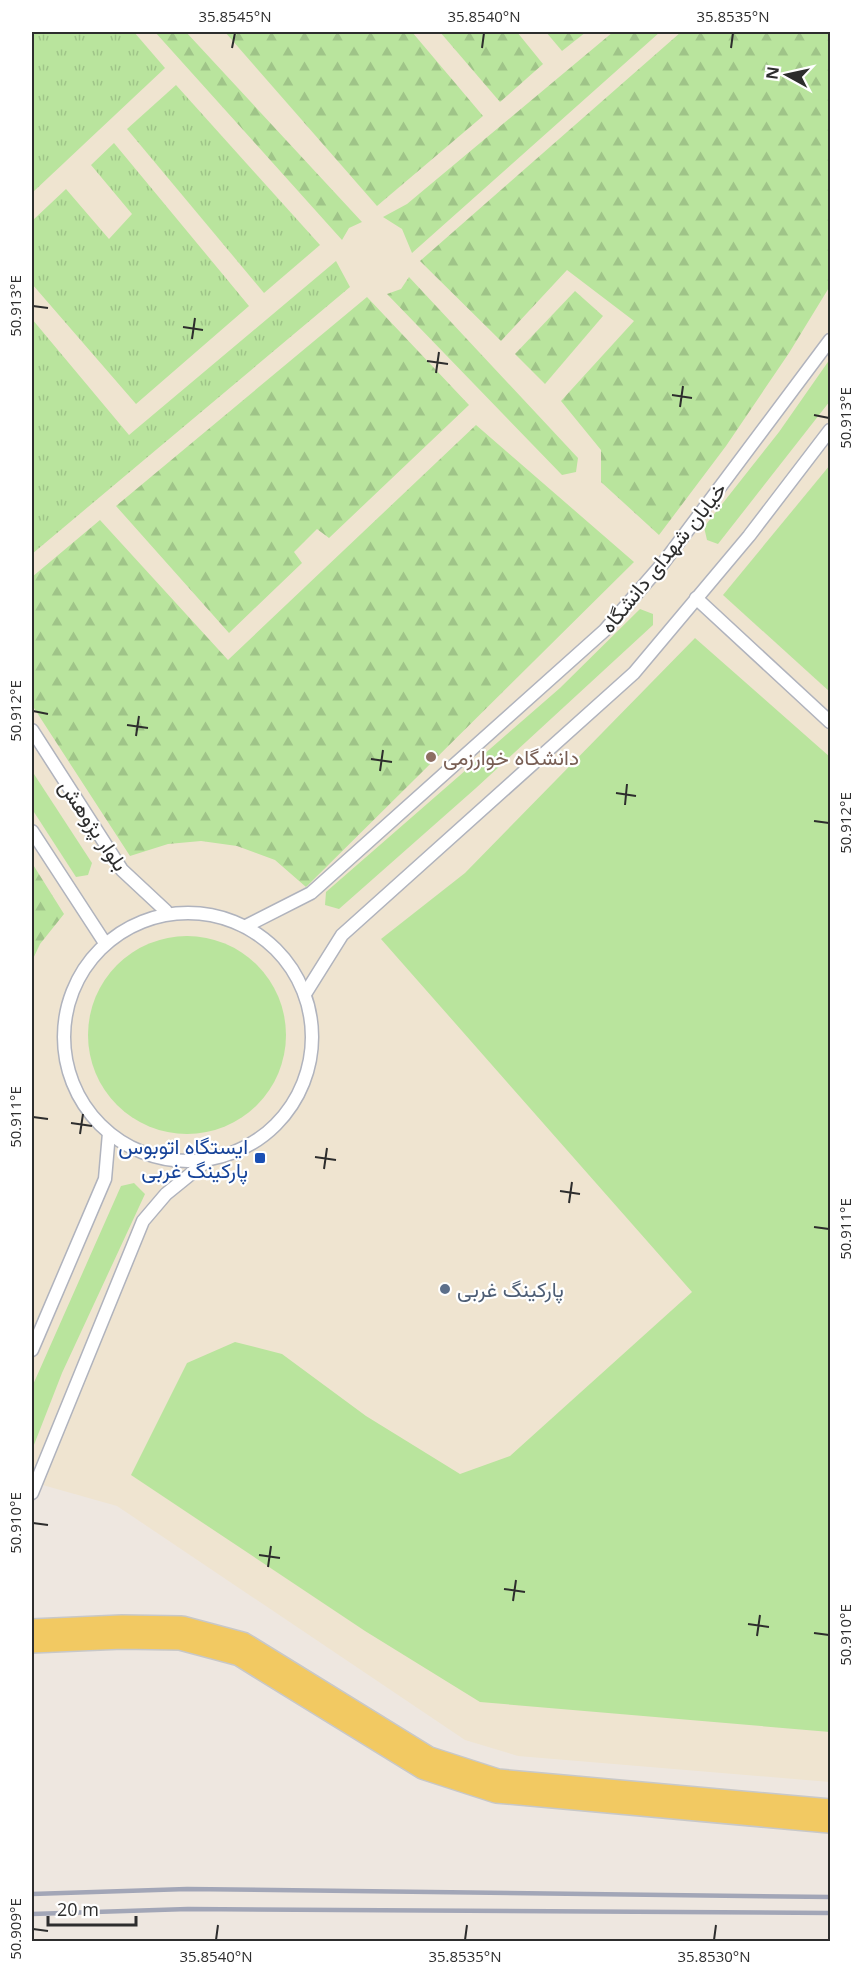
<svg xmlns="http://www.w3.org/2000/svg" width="862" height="1973" viewBox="0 0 862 1973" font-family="'Open Sans',Vazirmatn,sans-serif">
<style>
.education{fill:#efe4d0}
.grass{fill:#b9e49d}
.forest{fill:url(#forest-firs)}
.park{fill:url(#park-tufts)}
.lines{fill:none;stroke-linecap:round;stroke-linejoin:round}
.lane-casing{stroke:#b0b3bd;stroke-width:15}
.primary-casing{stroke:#c8c8c8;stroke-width:36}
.lane{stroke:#fff;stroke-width:12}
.primary{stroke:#f2c962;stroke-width:33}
.rail{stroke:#a2a6b7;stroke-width:4.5}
.ticks{fill:none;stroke:#2d2d2d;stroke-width:2}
.education-dot{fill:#8d6e63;stroke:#fff;stroke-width:2}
.transit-dot{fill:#1a4fb4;stroke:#fff;stroke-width:2}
.service-dot{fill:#5c6f8a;stroke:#fff;stroke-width:2}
.labels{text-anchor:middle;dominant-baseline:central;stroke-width:4.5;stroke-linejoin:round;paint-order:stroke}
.street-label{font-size:21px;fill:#2d2d2d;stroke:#fff}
.education-label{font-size:21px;fill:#785e54;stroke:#fff;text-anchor:start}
.transit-label{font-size:21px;fill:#164399;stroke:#fff;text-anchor:end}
.service-label{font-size:21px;fill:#4e5e75;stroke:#fff;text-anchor:start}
.neatline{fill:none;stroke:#2d2d2d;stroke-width:2}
.ticks-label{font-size:15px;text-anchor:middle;fill:#2d2d2d}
</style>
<defs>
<pattern id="forest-firs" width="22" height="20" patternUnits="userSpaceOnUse" patternTransform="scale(1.5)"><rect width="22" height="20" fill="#b9e49d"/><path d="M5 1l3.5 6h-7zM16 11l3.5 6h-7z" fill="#9fc488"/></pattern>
<pattern id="park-tufts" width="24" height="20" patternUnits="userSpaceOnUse" patternTransform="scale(1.5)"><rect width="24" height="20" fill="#b9e49d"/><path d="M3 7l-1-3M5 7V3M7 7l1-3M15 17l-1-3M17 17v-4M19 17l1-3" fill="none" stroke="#9fc488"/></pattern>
</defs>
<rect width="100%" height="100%" fill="#eee7e0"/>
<polygon class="education" points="32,32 830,32 830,1782 518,1756 465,1740 117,1506 32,1482"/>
<g class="grass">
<polygon points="830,359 830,401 718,544 707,540 704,527 779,432"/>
<polygon points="830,465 830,692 723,595"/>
<polygon points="640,609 653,614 653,625 476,788 339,909 325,905 326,892 560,688"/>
<polygon points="695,638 830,757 830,1732 480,1702 365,1631 131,1475 187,1363 235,1342 282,1354 366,1416 460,1474 510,1456 692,1292 381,939 465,873"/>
<polygon points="32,771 92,863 88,875 76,877 32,809"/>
<circle cx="187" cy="1035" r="99"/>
<polygon points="134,1183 145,1194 62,1373 32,1450 32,1387 121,1186"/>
</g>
<g class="forest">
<polygon points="155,32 186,32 362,222 349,228 342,240"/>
<polygon points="225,32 412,32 483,116 377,206"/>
<polygon points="440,32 517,32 543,64 500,102"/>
<polygon points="546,32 586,32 562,51"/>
<polygon points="613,32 660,32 412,253 402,229 383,217 407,204"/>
<polygon points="681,32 830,32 830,286 789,353 726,446 659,535 601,482 601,450 561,401 634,321 567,270 501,341 420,261"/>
<polygon points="409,277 578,458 576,472 562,475 387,294 401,289"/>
<polygon points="575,291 603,316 545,384 515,354"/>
<polygon points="367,297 469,405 329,538 317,529 294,552 302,563 229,633 116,506"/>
<polygon points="476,425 634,562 306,887 275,860 237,846 201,841 168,844 130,856 32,705 32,577 100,520 228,660"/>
<polygon points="32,863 64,914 40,944 32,961"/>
</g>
<g class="park">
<polygon points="32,32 134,32 165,68 32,193"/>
<polygon points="176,85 320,245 264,293 127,129"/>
<polygon points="114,143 249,306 136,404 32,284 32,221 66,189 109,239 132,214 91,165"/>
<polygon points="336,261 350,287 32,554 32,319 129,435"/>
</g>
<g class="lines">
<g class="lane-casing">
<g id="lane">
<polyline points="696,598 830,722"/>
<polyline points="32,730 122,870 166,911"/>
<polyline points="32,831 103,940"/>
<circle cx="188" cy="1037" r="124"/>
<polyline points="246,926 311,893 605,630 664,562 830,340"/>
<polyline points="305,994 342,935 634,673 749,536 830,430"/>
<polyline points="32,1350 105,1179 109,1133"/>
<polyline points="32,1493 143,1221 166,1194 203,1164"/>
</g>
</g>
<g class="primary-casing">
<polyline id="primary" points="32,1636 122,1632 181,1633 241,1649 426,1763 497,1786 830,1816"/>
</g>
<use href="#lane" class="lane"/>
<use href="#primary" class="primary"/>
<g class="rail">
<polyline points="32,1894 187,1889 830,1897"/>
<polyline points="32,1914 188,1909 830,1913"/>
</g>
</g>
<path class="ticks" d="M 232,48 L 235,33M 482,48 L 484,33M 731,48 L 733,33M 33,306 L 48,308M 183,327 L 203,330M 192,339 L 195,318M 427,361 L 448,364M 436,373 L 439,352M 672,395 L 692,398M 680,407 L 683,386M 814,415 L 829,418M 33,711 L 48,714M 127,725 L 148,728M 136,736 L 139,716M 371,759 L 392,762M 380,771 L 383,750M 616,793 L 636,796M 625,805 L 627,784M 814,821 L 829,823M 33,1117 L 48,1119M 71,1123 L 92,1126M 80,1134 L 83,1114M 315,1157 L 336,1160M 324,1169 L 327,1148M 560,1191 L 580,1194M 569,1203 L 572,1182M 814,1227 L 829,1229M 33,1523 L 48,1525M 259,1555 L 280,1558M 268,1567 L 271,1546M 504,1589 L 525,1592M 513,1601 L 516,1580M 748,1624 L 769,1627M 814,1633 L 829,1635M 757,1636 L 760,1615M 33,1929 L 48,1931M 216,1940 L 218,1925M 465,1940 L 467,1925M 714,1940 L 716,1925"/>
<circle class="education-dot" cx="431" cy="757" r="6"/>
<rect class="transit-dot" x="254" y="1152" width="12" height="12" rx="3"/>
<circle class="service-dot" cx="445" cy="1289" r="6"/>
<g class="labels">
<g class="street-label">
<text transform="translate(663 557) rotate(-51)">خیابان شهدای دانشگاه</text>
<text transform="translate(94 825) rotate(56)">بلوار پژوهش</text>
</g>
<g class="education-label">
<text x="443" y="757">دانشگاه خوارزمی</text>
</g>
<g class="transit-label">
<text x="248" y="1146">ایستگاه اتوبوس<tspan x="248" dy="24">پارکینگ غربی</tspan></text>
</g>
<g class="service-label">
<text x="457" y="1289">پارکینگ غربی</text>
</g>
</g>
<rect width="862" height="1973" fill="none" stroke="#ffffff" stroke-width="66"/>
<g transform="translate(787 75) rotate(278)" stroke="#ffffff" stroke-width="4.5" paint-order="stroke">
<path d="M0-4.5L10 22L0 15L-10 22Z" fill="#2d2d2d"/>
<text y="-9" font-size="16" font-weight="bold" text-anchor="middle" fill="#2d2d2d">N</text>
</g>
<path d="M48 1916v9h88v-9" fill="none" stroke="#2d2d2d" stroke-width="3"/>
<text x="57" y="1916" font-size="18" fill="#2d2d2d" stroke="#ffffff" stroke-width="4.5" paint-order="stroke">20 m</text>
<rect x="33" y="33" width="796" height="1907" class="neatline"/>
<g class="ticks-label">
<text x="235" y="22">35.8545°N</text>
<text x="484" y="22">35.8540°N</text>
<text x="733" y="22">35.8535°N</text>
<text transform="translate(16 306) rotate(-90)" y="5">50.913°E</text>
<text transform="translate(846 418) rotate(-90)" y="5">50.913°E</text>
<text transform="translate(16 711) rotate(-90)" y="5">50.912°E</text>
<text transform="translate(846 823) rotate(-90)" y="5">50.912°E</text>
<text transform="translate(16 1117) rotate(-90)" y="5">50.911°E</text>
<text transform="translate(846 1229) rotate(-90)" y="5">50.911°E</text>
<text transform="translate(16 1523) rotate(-90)" y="5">50.910°E</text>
<text transform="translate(846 1635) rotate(-90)" y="5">50.910°E</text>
<text transform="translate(16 1929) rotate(-90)" y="5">50.909°E</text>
<text x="216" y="1962">35.8540°N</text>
<text x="465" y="1962">35.8535°N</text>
<text x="714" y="1962">35.8530°N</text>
</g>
</svg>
